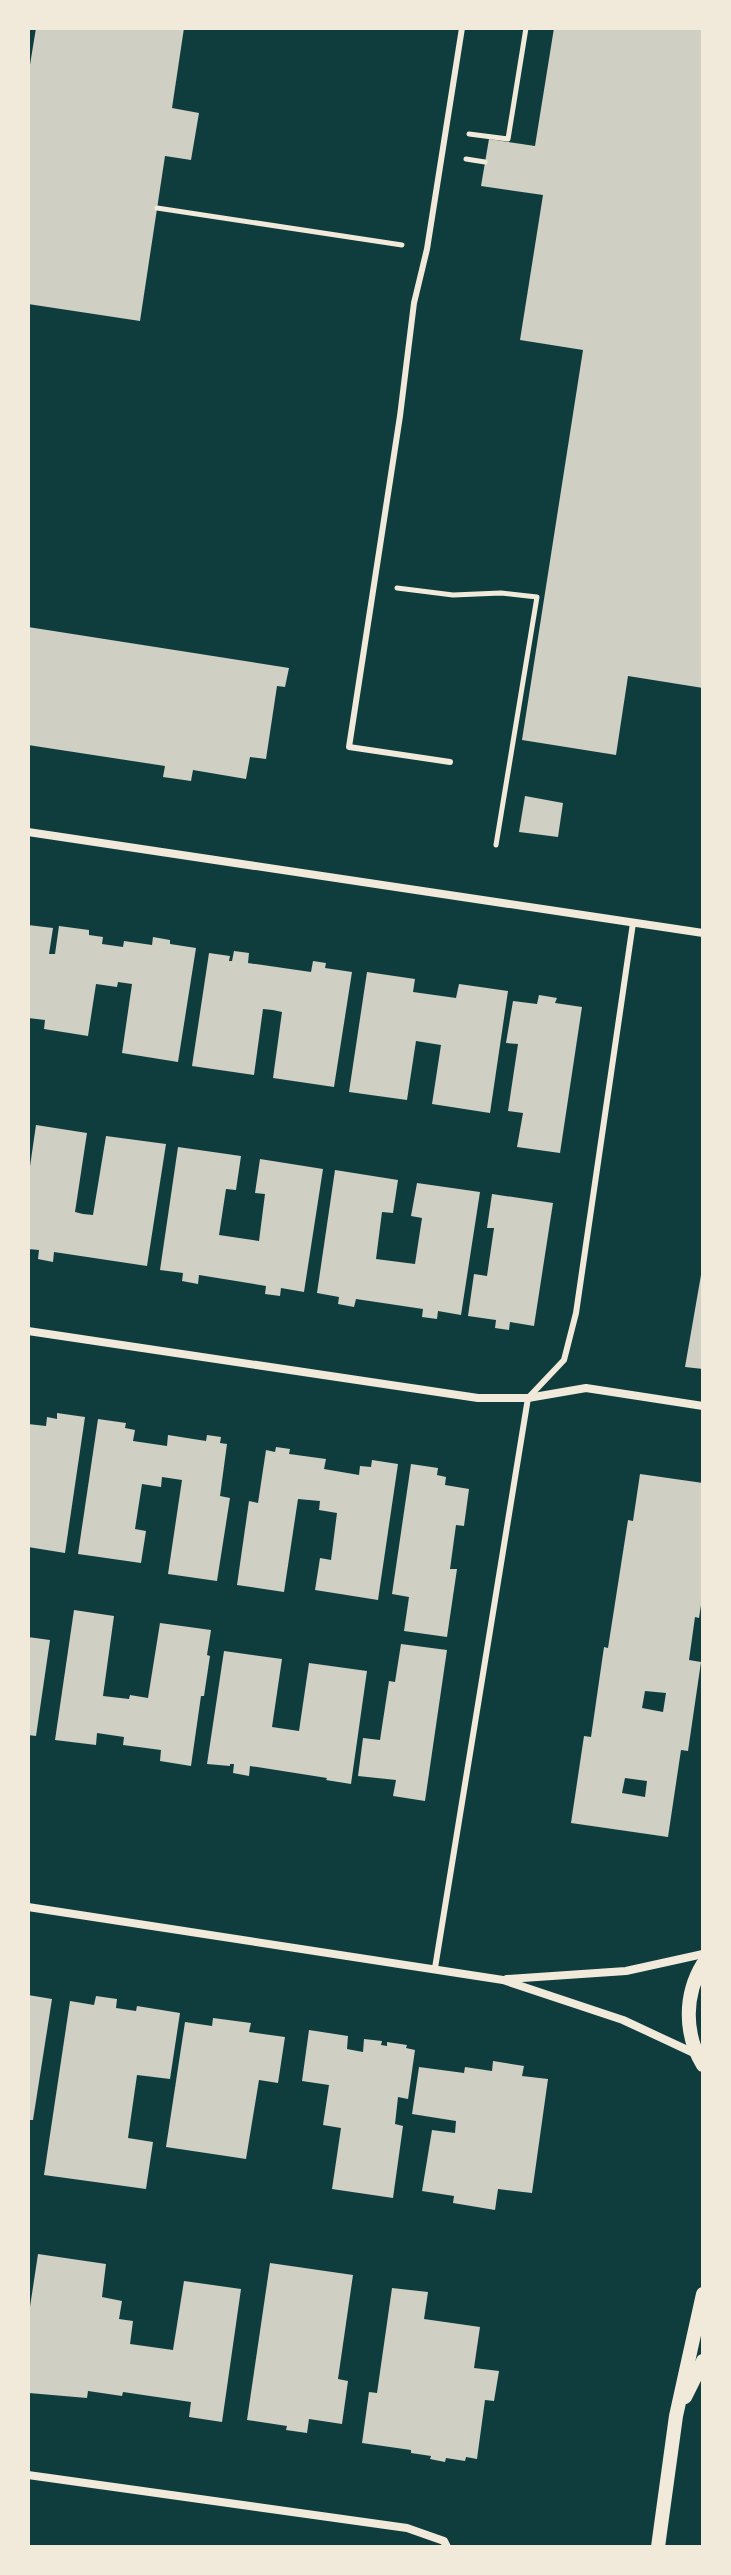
<svg xmlns="http://www.w3.org/2000/svg" width="731" height="2575" viewBox="0 0 731 2575" font-family="Inter,sans-serif">
<style>
.building{fill:#cfcfc3;fill-rule:evenodd}
.lines{fill:none;stroke-linecap:round;stroke-linejoin:round}
.path{stroke:#f1e9da;stroke-width:5}
.service{stroke:#f1e9da;stroke-width:6}
.minor{stroke:#f1e9da;stroke-width:8}
.tertiary{stroke:#f1e9da;stroke-width:14}
</style>
<rect width="100%" height="100%" fill="#0f3d3e"/>
<g class="building">
<polygon points="36,28 184,28 172,108 199,113 191,160 165,156 140,321 28,304 28,77"/>
<polygon points="554,28 703,28 703,688 628,676 616,755 522,740 583,350 520,340 543,195 481,186 489,139 535,146"/>
<polygon points="28,627 289,668 285,687 277,686 266,759 250,757 246,779 193,770 191,781 163,777 165,766 28,745"/>
<polygon points="525,796 563,803 558,837 519,832"/>
<polygon points="28,925 53,928 49,954 55,954 59,926 89,930 89,935 103,937 102,944 123,947 124,941 152,945 153,937 170,940 170,944 196,948 178,1062 122,1053 132,984 118,982 117,987 96,984 88,1036 44,1029 45,1020 28,1018"/>
<polygon points="234,951 249,953 248,963 311,972 313,961 326,963 325,968 352,972 334,1087 273,1078 282,1012 273,1010 263,1009 254,1075 192,1066 209,953 230,956 229,961 232,961"/>
<polygon points="367,972 415,979 413,992 456,998 459,984 508,991 490,1113 432,1104 441,1045 416,1041 407,1100 349,1092"/>
<polygon points="539,995 557,998 555,1003 582,1007 560,1153 517,1147 523,1113 508,1111 518,1044 506,1043 513,1001 537,1004"/>
<polygon points="36,1125 87,1133 75,1212 83,1214 93,1215 106,1136 166,1144 147,1266 54,1252 53,1262 38,1259 39,1250 28,1249 28,1180"/>
<polygon points="178,1147 241,1156 236,1190 226,1189 219,1235 259,1241 265,1194 255,1193 260,1159 323,1169 304,1292 281,1288 280,1296 265,1294 266,1286 199,1275 198,1284 182,1281 183,1273 160,1270"/>
<polygon points="335,1170 398,1180 393,1213 382,1212 376,1259 415,1264 422,1218 411,1216 417,1183 480,1192 461,1315 438,1311 437,1319 422,1317 423,1309 356,1299 354,1307 338,1304 339,1297 317,1293"/>
<polygon points="492,1194 553,1203 534,1326 510,1322 509,1330 495,1328 496,1320 468,1316 474,1274 487,1276 494,1228 487,1228"/>
<polygon points="701,1275 703,1275 703,1369 685,1367"/>
<polygon points="57,1413 85,1417 65,1553 28,1547 28,1424 46,1426 47,1417 57,1419"/>
<polygon points="98,1419 126,1423 125,1428 135,1430 133,1441 167,1446 168,1435 206,1441 207,1435 221,1437 220,1443 227,1444 220,1496 230,1498 217,1581 168,1574 182,1480 162,1477 161,1487 142,1484 135,1529 146,1531 141,1563 78,1554"/>
<polygon points="276,1447 290,1449 289,1454 326,1459 324,1469 359,1475 360,1466 371,1467 372,1460 398,1464 378,1600 315,1590 320,1558 331,1560 337,1513 319,1510 320,1501 298,1499 284,1592 237,1585 249,1501 258,1503 266,1450 275,1452"/>
<polygon points="411,1464 438,1468 437,1475 446,1477 445,1485 469,1489 464,1526 456,1525 450,1569 457,1569 447,1637 404,1631 409,1597 392,1594"/>
<path d="M 640,1474 L 703,1483 L 703,1592 L 699,1618 L 695,1617 L 689,1660 L 701,1662 L 688,1751 L 681,1750 L 668,1837 L 571,1823 L 584,1736 L 591,1737 L 604,1647 L 608,1648 L 628,1520 L 633,1521 ZM 645,1691 L 666,1693 L 663,1712 L 642,1708 ZM 625,1778 L 647,1781 L 645,1797 L 622,1793 Z"/>
<polygon points="74,1610 114,1616 103,1696 129,1699 130,1695 148,1698 160,1623 211,1630 207,1655 210,1656 204,1696 201,1696 191,1766 160,1761 161,1750 123,1745 124,1737 97,1733 96,1745 55,1740"/>
<polygon points="28,1637 50,1640 36,1736 28,1735"/>
<polygon points="401,1644 447,1650 425,1801 393,1796 396,1780 358,1776 363,1738 380,1740 389,1681 395,1682"/>
<polygon points="224,1651 282,1659 272,1727 299,1731 309,1663 367,1671 351,1784 326,1780 327,1778 250,1766 249,1776 233,1773 234,1764 230,1764 230,1766 207,1764"/>
<polygon points="28,1995 52,1999 33,2120 28,2120"/>
<polygon points="96,1996 117,1999 116,2008 136,2011 137,2006 180,2013 170,2079 137,2075 128,2138 153,2142 146,2189 44,2175 70,2001 94,2005"/>
<polygon points="213,2018 251,2023 249,2032 285,2037 278,2083 259,2080 246,2159 166,2147 185,2022 212,2026"/>
<polygon points="309,2030 348,2036 347,2049 363,2052 364,2039 382,2041 381,2045 387,2046 387,2042 407,2045 406,2048 415,2050 408,2099 398,2097 395,2124 403,2126 393,2198 332,2189 341,2128 323,2125 329,2085 302,2081"/>
<polygon points="493,2061 524,2066 522,2076 548,2079 532,2193 498,2189 495,2210 453,2203 454,2196 422,2191 432,2130 455,2133 456,2121 412,2114 419,2067 464,2073 465,2067 492,2071"/>
<polygon points="38,2254 106,2264 102,2297 122,2301 119,2319 133,2321 130,2344 173,2350 184,2281 241,2289 222,2422 189,2417 191,2402 123,2392 122,2396 88,2391 87,2398 29,2393 28,2320"/>
<polygon points="270,2263 353,2275 338,2379 348,2381 342,2424 309,2419 307,2433 286,2430 287,2426 247,2420"/>
<polygon points="392,2288 428,2292 424,2319 480,2327 474,2368 499,2371 494,2401 485,2400 477,2459 466,2457 465,2461 446,2458 445,2462 430,2459 431,2456 411,2453 411,2450 362,2443 369,2392 377,2393"/>
</g>
<g class="lines">
<g class="path">
<polyline points="469,134 508,139 526,28"/>
<polyline points="466,159 485,162"/>
<polyline points="157,208 402,245"/>
<polyline points="397,588 453,595 501,593 537,597 496,845"/>
</g>
<g class="service">
<polyline points="450,762 349,747 400,416 414,303 427,249 462,28"/>
<polyline points="435,1968 528,1398 564,1360 576,1313 633,923"/>
</g>
<g class="minor">
<polyline points="28,832 703,933"/>
<polyline points="28,1331 478,1398 528,1398 586,1388 703,1406"/>
<polyline points="28,1907 503,1980 623,2020 696,2054"/>
<polyline points="507,1979 626,1971 703,1954"/>
<polyline points="28,2475 407,2528 444,2541 447,2547"/>
</g>
<g class="tertiary">
<path d="M 703,1964 C 684,1995 684,2034 703,2065"/>
<polyline points="685,2397 703,2361"/>
<polyline points="658,2547 676,2416 703,2294"/>
</g>
</g>
<rect width="731" height="2575" fill="none" stroke="#f1e9da" stroke-width="60"/>
</svg>
